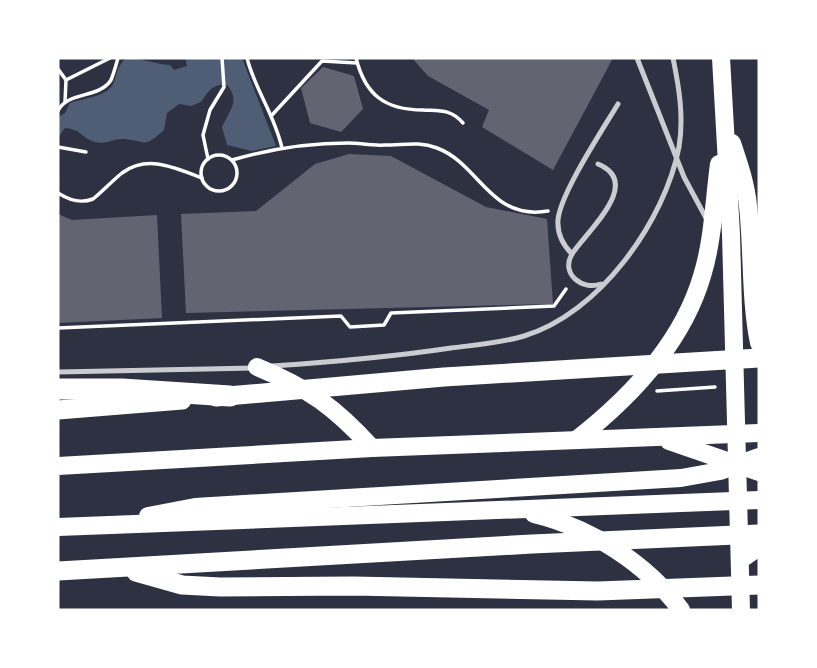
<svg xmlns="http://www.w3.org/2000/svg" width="817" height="668" viewBox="0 0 817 668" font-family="Lato,sans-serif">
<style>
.water{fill:#4f5d75}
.building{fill:#626471}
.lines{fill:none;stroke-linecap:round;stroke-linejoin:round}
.path{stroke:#fff;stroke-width:3.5}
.service{stroke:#caccd0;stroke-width:5}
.primary{stroke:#fff;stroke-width:18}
.trunk{stroke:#fff;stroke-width:19}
.motorway{stroke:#fff;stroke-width:21}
</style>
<rect width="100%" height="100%" fill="#2d3142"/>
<path class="water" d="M 127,58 C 142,58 154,64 170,65 L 174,70 L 187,66 L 185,58 L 242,58 L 276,146 L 252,151 L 227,145 L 222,127 C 229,111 241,101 227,85 C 211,84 209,91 201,102 L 191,106 L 179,104 L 167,113 L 164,130 C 143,149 147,141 124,139 C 114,138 105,145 95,142 C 83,139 81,129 65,128 L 60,135 L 58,143 L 58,117 L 65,113 L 70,103 C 83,98 109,97 114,82 C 118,71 117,65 127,58 Z"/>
<g class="building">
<polygon points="412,58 613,58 553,170 482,127 489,110 428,76"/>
<polygon points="323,67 354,76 363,109 341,132 310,123 301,88"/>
<polygon points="349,154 391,156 486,207 547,219 553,304 186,313 181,214 256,211 315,164"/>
<polygon points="58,214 72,220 157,215 162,318 58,323"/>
</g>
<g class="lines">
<g class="path">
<path d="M 247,58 C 255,90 274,113 282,148"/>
<path d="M 356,58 C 365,94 384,110 423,110 C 440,111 451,109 463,123"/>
<polyline points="58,69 66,80 65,102"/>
<polyline points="66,80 110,58"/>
<path d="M 58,111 C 67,91 99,99 111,80 C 114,73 116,65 118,58"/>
<polyline points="272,115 322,61 357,63"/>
<polyline points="58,147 86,152"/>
<circle cx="219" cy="173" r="18"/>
<polyline points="208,159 203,135 210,110 224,87 222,58"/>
<path d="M 232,160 C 270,149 308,143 348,143 C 360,143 372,146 385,145 C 404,145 419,141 437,148 C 480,164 490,221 548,211"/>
<path d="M 58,193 C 69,200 80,204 93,199 C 103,191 112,181 122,173 C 148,154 175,168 202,178"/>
<polyline points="58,328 341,316 350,327 384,325 391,313 554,306 566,289"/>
<polyline points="657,391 715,387"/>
</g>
<g class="service">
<polyline points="637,58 684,177 706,218"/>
<path d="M 598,164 C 644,183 586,232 572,254 C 560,274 583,291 601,284"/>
<path d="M 572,254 C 563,245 557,234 558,220 C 560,194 603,129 618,104"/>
<path d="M 272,366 C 332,362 391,357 451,348 C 475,345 501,343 524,336 C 599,314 665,221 679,147 C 684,117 679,87 673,58"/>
<polyline points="58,372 255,368"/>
</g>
<g class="primary">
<polyline points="721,58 731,234 741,610"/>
<path d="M 732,143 C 739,164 746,184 748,206 C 753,252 750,299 759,343"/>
<path d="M 257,367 C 308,388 335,407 372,448"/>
<path d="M 576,440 C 630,398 682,344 702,276 C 713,241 714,201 719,164"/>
<polyline points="669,441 759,472"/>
<polyline points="58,466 372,448 759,433"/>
<path d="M 534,514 C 591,528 646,563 681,610"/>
<polyline points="148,516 195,507 681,478 720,471 759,457"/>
<polyline points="58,527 759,500"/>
<polyline points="740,560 759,547"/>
</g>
<g class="trunk">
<polyline points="216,397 444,377 759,358"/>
<polyline points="58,410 182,400"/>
<polyline points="58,571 532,544 759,534"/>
<polyline points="136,572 182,585 220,587 353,586 598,591 759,585"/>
</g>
<polyline class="motorway" points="58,389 122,389 230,396"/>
</g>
<rect width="817" height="668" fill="none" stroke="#ffffff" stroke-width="119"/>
</svg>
